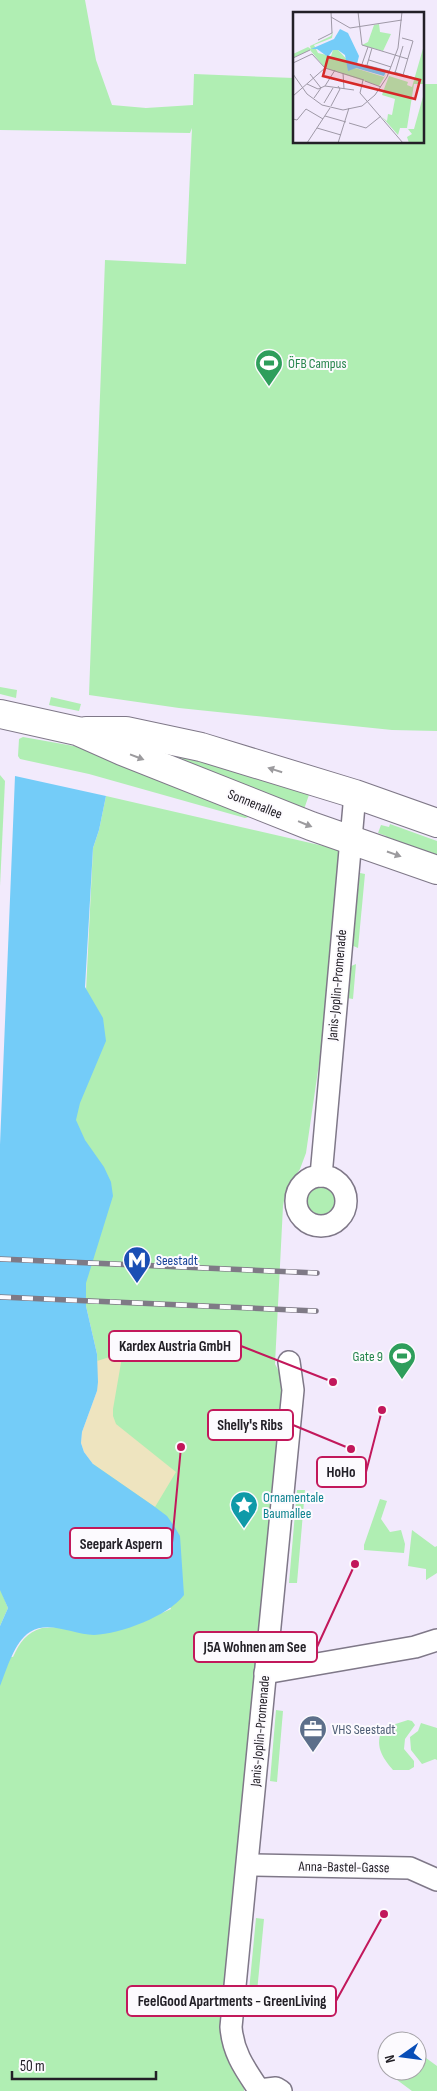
<svg xmlns="http://www.w3.org/2000/svg" width="437" height="2091" viewBox="0 0 437 2091" font-family="'Sofia Sans Condensed',sans-serif">
<style>
.green{fill:#b0eeb3}
.sand{fill:#eee4bf}
.water{fill:#74ccf8}
.lines{fill:none;stroke-linecap:round;stroke-linejoin:round}
.street-casing{stroke:#7f7888;stroke-width:24}
.secondary-casing{stroke:#7f7888;stroke-width:30}
.street{stroke:#fff;stroke-width:21}
.secondary{stroke:#fff;stroke-width:28}
.rail-casing{stroke:#7f7a86;stroke-width:5.5}
.rail{stroke:#fcfafe;stroke-width:4;stroke-dasharray:11;stroke-linecap:butt}
.oneway{fill:#9c9b9e}
.labels{text-anchor:middle;dominant-baseline:central;stroke-width:4;stroke-linejoin:round;paint-order:stroke}
.leisure-label{font-size:14px;fill:#27864d;stroke:#fcfafe;text-anchor:start}
.street-label{font-size:14px;fill:#232027;stroke:#fcfafe}
.transit-label{font-size:14px;fill:#164399;stroke:#fcfafe;text-anchor:start}
.culture-label{font-size:14px;fill:#0d838f;stroke:#fcfafe;text-anchor:start}
.service-label{font-size:14px;fill:#4e5e75;stroke:#fcfafe;text-anchor:start}
.inset-road{fill:none;stroke:#9f99a7;stroke-width:1}
.view{fill:#d62828;fill-opacity:0.15;stroke:#d62828;stroke-width:2.5}
.inset-edge{fill:none;stroke:#232027;stroke-width:2.5}
.leader{fill:none;stroke:#c2185b;stroke-width:2}
.callout-dot{fill:#c2185b;stroke:#fcfafe;stroke-width:2}
.callout{fill:#fcfafe;stroke:#c2185b;stroke-width:2}
.callout-label{font-size:15px;text-anchor:middle;font-weight:bold;fill:#232027}
</style>
<rect width="100%" height="100%" fill="#f2eafc"/>
<g class="green">
<polygon points="0,0 85,0 96,60 112,105 146,108 193,105 194,74 294,78 294,142 423,142 423,84 437,84 437,731 392,730 179,708 89,695 105,260 186,264 192,128 190,133 0,130"/>
<polygon points="0,687 17,690 16,698 0,694"/>
<polygon points="51,697 81,704 79,711 49,705"/>
<polygon points="23,737 85,748 252,816 245,818 89,774 20,759 18,756 19,739"/>
<polygon points="156,746 311,789 302,815 154,755"/>
<polygon points="0,775 5,781 0,886"/>
<path d="M 106,796 L 341,850 L 323,1036 L 306,1153 L 300,1169 L 286,1190 L 283,1206 L 275,1364 L 285,1383 L 222,2035 C 222,2061 245,2073 244,2091 L 0,2091 L 0,1655 L 13,1657 C 20,1642 26,1633 42,1628 L 141,1622 L 171,1609 L 93,1464 L 98,1380 L 97,1354 L 86,1306 L 86,1283 L 73,1139 L 86,991 L 93,848 L 99,830 Z"/>
<polygon points="390,824 437,841 437,859 385,841 386,836 378,833 381,825 389,827"/>
<polygon points="360,873 365,874 358,948 351,945"/>
<polygon points="356,964 353,999 347,998 349,967"/>
<circle cx="322" cy="1200" r="15"/>
<polygon points="297,1490 305,1490 297,1583 289,1583"/>
<polygon points="380,1499 387,1501 381,1519 390,1532 401,1530 405,1544 404,1553 364,1550 364,1545"/>
<polygon points="412,1530 435,1547 437,1546 437,1573 426,1580 426,1569 408,1566"/>
<polygon points="0,1575 2,1593 8,1608 0,1626"/>
<polygon points="276,1710 283,1711 277,1782 270,1781"/>
<path d="M 408,1720 L 412,1721 L 415,1725 L 405,1739 L 404,1749 L 414,1761 L 414,1767 L 409,1770 L 393,1770 C 382,1757 374,1745 383,1728 Z"/>
<polygon points="421,1723 437,1728 437,1760 435,1759 422,1764 411,1750 410,1737 418,1731"/>
<polygon points="256,1918 264,1919 257,1992 249,1991"/>
<polygon points="426,2058 437,2066 437,2091 412,2091 389,2074 395,2071 417,2071 417,2061"/>
</g>
<polygon class="sand" points="114,1352 122,1357 113,1409 113,1416 116,1424 176,1472 155,1507 93,1464 84,1452 81,1443 82,1432 97,1391 97,1361 113,1356"/>
<path class="water" d="M 15,776 L 106,796 L 99,830 L 93,848 L 85,987 L 103,1018 L 106,1041 L 80,1103 L 76,1120 L 85,1140 L 104,1167 L 111,1182 L 113,1196 L 86,1283 L 86,1306 L 97,1354 L 98,1382 L 97,1391 L 82,1432 L 81,1443 L 84,1452 L 93,1464 L 155,1507 L 167,1516 L 174,1526 L 180,1536 L 184,1595 C 168,1616 121,1634 94,1635 C 74,1635 49,1620 30,1632 C 14,1642 7,1669 0,1686 L 0,1626 L 8,1608 L 0,1590 L 0,1145 Z"/>
<g class="lines">
<g class="street-casing">
<g id="street">
<circle cx="321" cy="1201" r="25"/>
<polyline points="321,1176 355,794"/>
<polyline points="265,1673 415,1647 437,1640"/>
<polyline points="248,1865 410,1868 437,1880"/>
<path d="M 259,2090 C 245,2069 233,2053 231,2027 L 293,1390 L 289,1362"/>
<polyline points="259,2090 276,2088 281,2091"/>
</g>
</g>
<g class="secondary-casing">
<g id="secondary">
<polyline points="0,714 77,731 122,751 311,826 437,870"/>
<polyline points="86,731 126,731 201,747 355,794 437,823"/>
</g>
</g>
<use href="#street" class="street"/>
<use href="#secondary" class="secondary"/>
<g class="rail-casing">
<g id="rail">
<polyline points="0,1259 317,1273"/>
<polyline points="0,1297 316,1311"/>
</g>
</g>
<use href="#rail" class="rail"/>
</g>
<defs><path id="oneway-solid" d="M-6-.8H1V-3.2L6.5 0L1 3.2V.8H-6Z" transform="scale(1.25)"/></defs>
<g class="oneway">
<use href="#oneway-solid" transform="translate(137 757) rotate(21)"/>
<use href="#oneway-solid" transform="translate(275 770) rotate(-163)"/>
<use href="#oneway-solid" transform="translate(305 824) rotate(22)"/>
<use href="#oneway-solid" transform="translate(394 854) rotate(19)"/>
</g>
<defs>
<g id="stadium-pin" transform="scale(1.4375)"><path d="M0 17L-7.5 6A9.5 9.5 0 1 1 7.5 6Z" fill="#2e9e5b" stroke="#fcfafe"/><path d="M0-5a6.5 5 0 1 0 0 10a6.5 5 0 1 0 0-10ZM-3.5-1.8h7v3.6h-7Z" fill="#fff"/></g>
<g id="metro-pin" transform="scale(1.4375)"><path d="M0 17L-7.5 6A9.5 9.5 0 1 1 7.5 6Z" fill="#1a4fb4" stroke="#fcfafe"/><path d="M-5.5 5V-5H-3L0 0L3-5H5.5V5H3V-.5L0 4L-3-.5V5Z" fill="#fff"/></g>
<g id="sight-pin" transform="scale(1.4375)"><path d="M0 17L-7.5 6A9.5 9.5 0 1 1 7.5 6Z" fill="#0f9aa8" stroke="#fcfafe"/><path d="M0-6L1.8-2.2L6-1.7L2.9 1.2L3.7 5.4L0 3.3L-3.7 5.4L-2.9 1.2L-6-1.7L-1.8-2.2Z" fill="#fff"/></g>
<g id="office-pin" transform="scale(1.4375)"><path d="M0 17L-7.5 6A9.5 9.5 0 1 1 7.5 6Z" fill="#5c6f8a" stroke="#fcfafe"/><path d="M-6-3h4V-5.5h4V-3h4V5H-6ZM-1-4.5V-3h2v-1.5ZM-6 0V1H6V0Z" fill="#fff"/></g>
</defs>
<g fill-rule="evenodd">
<use href="#stadium-pin" x="269" y="363"/>
<use href="#metro-pin" x="137" y="1260"/>
<use href="#stadium-pin" x="402" y="1356"/>
<use href="#sight-pin" x="244" y="1505"/>
<use href="#office-pin" x="313" y="1729"/>
</g>
<g class="labels">
<g class="leisure-label">
<text x="288" y="363">ÖFB Campus</text>
<text x="383" y="1356" text-anchor="end">Gate 9</text>
</g>
<g class="street-label">
<text transform="translate(255 804) rotate(22)">Sonnenallee</text>
<text transform="translate(337 985) rotate(-85)">Janis-Joplin-Promenade</text>
<text transform="translate(260 1731) rotate(-85)">Janis-Joplin-Promenade</text>
<text transform="translate(344 1867) rotate(1)">Anna-Bastel-Gasse</text>
</g>
<g class="transit-label">
<text x="156" y="1260">Seestadt</text>
</g>
<g class="culture-label">
<text x="263" y="1497">Ornamentale<tspan x="263" dy="16">Baumallee</tspan></text>
</g>
<g class="service-label">
<text x="332" y="1729">VHS Seestadt</text>
</g>
</g>
<g transform="translate(293 12)">
<rect width="131" height="131" fill="#f2eafc"/>
<path d="M 86,12 L 87,20 L 98,22 L 90,39 L 69,33 L 75,30 L 81,13 ZM 40,19 L 39,26 L 21,33 L 25,41 L 38,44 L 40,38 L 45,38 L 62,56 L 91,65 L 94,61 L 86,74 L 32,56 L 17,38 L 0,46 L 0,42 L 15,35 L 18,37 L 17,34 L 38,24 ZM 131,33 L 131,72 L 121,72 L 114,116 L 107,116 L 105,123 L 89,105 L 94,109 L 95,102 L 99,103 L 102,87 L 89,83 L 91,77 L 96,64 L 115,70 L 114,73 L 119,75 ZM 131,81 L 131,131 L 116,131 L 114,125 L 119,122 L 115,117 L 121,117 Z" fill="#b0eeb3"/>
<path d="M 47,17 L 55,21 L 66,44 L 64,52 L 93,60 L 91,64 L 63,56 L 55,59 L 52,43 L 45,38 L 40,38 L 35,45 L 24,37 L 18,37 L 41,27 Z" fill="#74ccf8"/>
<path class="inset-road" d="M 65,0 L 69,33 L 115,47M 38,5 L 57,16 L 109,8M 109,26 L 120,29 L 110,63M 25,28 L 39,21 L 38,0M 0,46 L 17,38M 76,48 L 98,55M 0,51 L 19,42 L 32,56 L 71,68M 69,52 L 75,35M 72,53 L 96,59M 74,53 L 79,36M 101,60 L 121,66M 50,61 L 51,77M 102,61 L 110,34M 0,62 L 14,82 L 29,93 L 50,98 L 69,94 L 82,83 L 94,65 L 105,36 L 109,0M 17,62 L 28,76 L 21,86M 70,68 L 67,81 L 110,131M 72,69 L 88,75M 14,72 L 25,77 L 32,74 L 61,78M 32,74 L 42,58M 0,84 L 32,56M 31,91 L 40,76M 38,94 L 47,77 L 45,74M 13,97 L 30,107M 32,104 L 53,110M 0,107 L 4,108 L 13,97M 56,111 L 73,116 L 88,104M 24,116 L 48,123M 14,131 L 37,96M 45,131 L 56,96"/>
<path class="view" d="M 35,45 L 127,68 L 122,87 L 30,64 Z"/>
<rect width="131" height="131" class="inset-edge"/>
</g>
<path class="leader" d="M333 1382L241 1346M351 1449L293 1425M382 1410L366 1472M181 1447L172 1543M355 1564L317 1647M384 1914L336 2001"/>
<g class="callout-dot">
<circle cx="333" cy="1382" r="5"/>
<circle cx="351" cy="1449" r="5"/>
<circle cx="382" cy="1410" r="5"/>
<circle cx="181" cy="1447" r="5"/>
<circle cx="355" cy="1564" r="5"/>
<circle cx="384" cy="1914" r="5"/>
</g>
<g class="callout">
<rect x="109" y="1331" width="132" height="30" rx="5"/>
<rect x="208" y="1410" width="85" height="30" rx="5"/>
<rect x="317" y="1457" width="49" height="30" rx="5"/>
<rect x="70" y="1528" width="102" height="30" rx="5"/>
<rect x="194" y="1632" width="123" height="30" rx="5"/>
<rect x="127" y="1986" width="209" height="30" rx="5"/>
</g>
<g class="callout-label">
<text x="175" y="1351">Kardex Austria GmbH</text>
<text x="250" y="1430">Shelly's Ribs</text>
<text x="341" y="1477">HoHo</text>
<text x="121" y="1549">Seepark Aspern</text>
<text x="255" y="1652">J5A Wohnen am See</text>
<text x="232" y="2006">FeelGood Apartments - GreenLiving</text>
</g>
<g transform="translate(402 2056) rotate(256)"><circle r="24" fill="#fcfafe" stroke="#a5a3a8"/>
<path d="M0-4L9 19L0 12L-9 19Z" fill="#084db7"/>
<text y="-8" font-size="14" font-weight="bold" text-anchor="middle" fill="#232027">N</text>
</g>
<path d="M12 2071v8h144v-8" fill="none" stroke="#232027" stroke-width="2.5"/>
<text x="20" y="2071" font-size="15" fill="#232027" stroke="#fcfafe" stroke-width="4" paint-order="stroke">50 m</text>
</svg>
